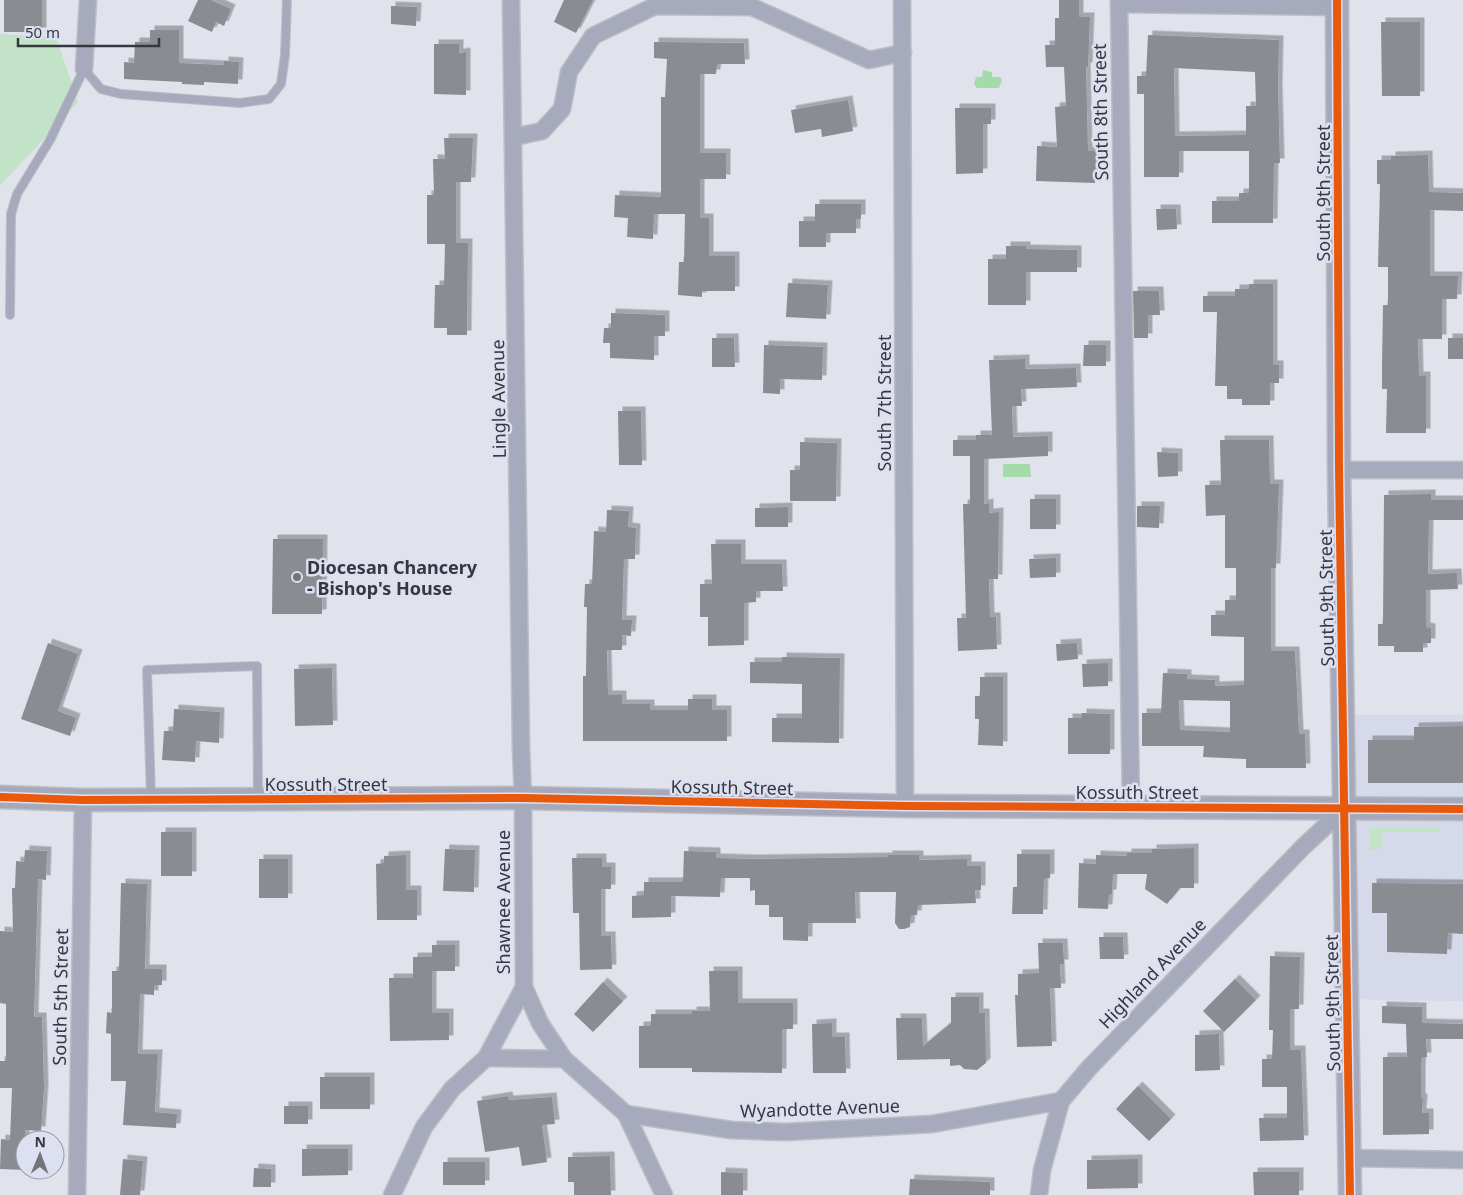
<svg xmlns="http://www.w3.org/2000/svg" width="1463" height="1195" viewBox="0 0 1463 1195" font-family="'Noto Sans',sans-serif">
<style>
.built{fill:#d5d9ea}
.green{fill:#c2e3c8}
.water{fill:#a5daab}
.building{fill:#8a8c92;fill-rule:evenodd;filter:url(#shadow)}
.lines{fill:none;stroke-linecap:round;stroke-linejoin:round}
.lane-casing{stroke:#bcbec5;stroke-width:10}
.street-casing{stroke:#bcbec5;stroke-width:19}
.secondary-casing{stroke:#bcbec5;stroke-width:25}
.lane{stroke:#a7aabc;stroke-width:8}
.street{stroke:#a7aabc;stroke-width:16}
.secondary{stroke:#a6a9bc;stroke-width:22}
.cycleway-casing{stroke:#dde0f0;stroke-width:11}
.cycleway{stroke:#e8590c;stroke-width:8}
.poi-dot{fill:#72747b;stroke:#dde0f0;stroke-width:2}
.labels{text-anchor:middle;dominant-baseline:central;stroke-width:5;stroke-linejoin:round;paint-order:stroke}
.street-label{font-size:18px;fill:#36383e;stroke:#dde0f0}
.poi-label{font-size:18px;font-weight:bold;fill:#36383e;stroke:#dde0f0;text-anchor:start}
</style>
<defs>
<filter id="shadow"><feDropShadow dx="4.5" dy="-4.5" stdDeviation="0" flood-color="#0004"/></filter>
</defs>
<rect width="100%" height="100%" fill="#e1e3ec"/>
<polygon class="built" points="1344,715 1463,715 1463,1001 1368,1000 1347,996"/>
<g class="green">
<polygon points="0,34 56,37 78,102 0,186"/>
<polygon points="1369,828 1440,828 1440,832 1383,832 1383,842 1379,850 1369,850"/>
</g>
<g class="water">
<polygon points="983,70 992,72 992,77 1000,77 1002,80 999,88 977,88 974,84 976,77 982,77"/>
<polygon points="1030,464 1031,477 1003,477 1003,464"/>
</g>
<g class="building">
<rect x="4" y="0" width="38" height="32"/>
<polygon points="198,0 211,0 231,9 224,26 216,22 212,32 188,21"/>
<polygon points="564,0 593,0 576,33 554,22"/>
<polygon points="1059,0 1079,0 1079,17 1090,17 1088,67 1086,67 1088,151 1096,151 1095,183 1036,181 1037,146 1057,147 1055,107 1066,106 1064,67 1046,67 1045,45 1055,45 1055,18 1059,18"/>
<polygon points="391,6 417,7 416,26 391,24"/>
<polygon points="1381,22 1420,22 1420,96 1382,96"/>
<polygon points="150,30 179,30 179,63 224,65 224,61 239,62 238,84 204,82 204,85 182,84 182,82 124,79 124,62 134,63 135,42 150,42"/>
<path d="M 1148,35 L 1279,40 L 1278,88 L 1280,163 L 1274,163 L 1273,223 L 1212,223 L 1212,201 L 1239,201 L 1239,193 L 1249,193 L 1249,151 L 1179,151 L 1179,177 L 1144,177 L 1144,94 L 1137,94 L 1137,76 L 1146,76 ZM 1174,68 L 1255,72 L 1256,106 L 1246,106 L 1246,135 L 1175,136 Z"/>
<polygon points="654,42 744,43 745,64 717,64 716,74 700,74 700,153 726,153 726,179 700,179 700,218 709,218 709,256 735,256 735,291 702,291 702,297 678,295 679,262 684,262 685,214 654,214 653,239 627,237 628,218 614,217 615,195 661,197 661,97 665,97 667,59 654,58"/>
<polygon points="434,44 459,44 459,53 466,52 466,95 434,94"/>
<polygon points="848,100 853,131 822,137 821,129 795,133 791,110"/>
<polygon points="955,108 991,108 991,124 983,124 983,173 956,174"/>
<polygon points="444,138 473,138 471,182 456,182 456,243 468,243 467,335 447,335 447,328 434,328 435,285 444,285 445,244 427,244 427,195 434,195 433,159 445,159"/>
<polygon points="1428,155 1429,192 1463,193 1463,211 1430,210 1430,276 1458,276 1457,299 1442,299 1442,339 1418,339 1419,376 1426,376 1426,433 1386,433 1387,389 1382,389 1382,364 1383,305 1388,305 1388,267 1378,267 1380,184 1377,184 1377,160 1391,160 1391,156"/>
<polygon points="815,204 861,204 861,219 856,219 856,233 826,233 826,247 799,247 799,221 815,221"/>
<polygon points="1156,209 1176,209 1177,229 1157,230"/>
<polygon points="1006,246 1026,246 1026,249 1077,250 1077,272 1026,272 1026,305 988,305 988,259 1006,259"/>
<polygon points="788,283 828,285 826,319 786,317"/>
<polygon points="1249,284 1273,284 1273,365 1279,365 1279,383 1270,383 1270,405 1242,405 1242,399 1227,399 1227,386 1215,386 1217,312 1203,312 1203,296 1235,296 1235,289 1249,289"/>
<polygon points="1133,291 1159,291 1160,315 1148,315 1148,338 1134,338"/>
<polygon points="611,313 665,315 665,336 654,336 654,360 610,358 610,343 603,343 604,328 611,328"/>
<polygon points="712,338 734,338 735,367 712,367"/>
<rect x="1448" y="338" width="15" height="21"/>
<polygon points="764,345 823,347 822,380 780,379 780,394 763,393"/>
<polygon points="1084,345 1106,345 1106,366 1083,366"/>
<polygon points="1025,359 1025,369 1076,368 1077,387 1021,389 1022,406 1012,406 1013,437 1048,436 1048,456 984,459 984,504 989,503 989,513 999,512 998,579 989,579 990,617 996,617 997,649 958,651 957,618 966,618 963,504 970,504 970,456 953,456 953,440 976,440 976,435 992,435 989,360"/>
<polygon points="618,411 641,411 642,465 619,465"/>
<path d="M 1220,440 L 1269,440 L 1270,484 L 1279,484 L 1276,568 L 1271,568 L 1271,651 L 1295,651 L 1299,734 L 1305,734 L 1306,768 L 1246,768 L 1246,759 L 1203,757 L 1204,746 L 1142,746 L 1142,713 L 1161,713 L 1163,673 L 1187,674 L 1187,679 L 1215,680 L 1215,686 L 1244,685 L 1244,637 L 1211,636 L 1211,615 L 1225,615 L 1225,600 L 1236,600 L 1236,568 L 1225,568 L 1225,515 L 1206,516 L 1205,485 L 1221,485 ZM 1179,700 L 1230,701 L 1230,732 L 1180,730 Z"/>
<polygon points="800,442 837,443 836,501 790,501 790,470 800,470"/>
<polygon points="1157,452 1178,453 1178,476 1158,477"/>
<polygon points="1431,494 1431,500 1463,500 1463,520 1429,520 1428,574 1457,573 1458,589 1426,590 1426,627 1431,628 1431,643 1423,643 1423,652 1394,652 1394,646 1378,646 1378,624 1383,624 1384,495"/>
<rect x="1030" y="499" width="26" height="30"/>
<polygon points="1137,506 1160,506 1159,528 1137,527"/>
<polygon points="788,507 788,527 755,527 755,508"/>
<polygon points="607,510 629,511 628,527 636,528 635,559 624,559 622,620 632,620 631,636 622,635 622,650 607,650 608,695 622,695 622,704 650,704 650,710 688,710 688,699 712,699 712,710 727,710 727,741 583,741 583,676 586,676 587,607 584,607 585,584 592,584 594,531 606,532"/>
<polygon points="273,539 323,539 322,614 272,614"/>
<polygon points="711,544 741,544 741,564 782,564 783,591 756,591 756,602 744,603 744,645 708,646 708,617 700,617 700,584 712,584"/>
<polygon points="1056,558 1056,577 1030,578 1029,559"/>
<polygon points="48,643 78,654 58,711 76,718 70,736 21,719"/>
<polygon points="1077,643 1078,659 1057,661 1056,644"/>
<polygon points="782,657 840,658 839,743 772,742 772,718 802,718 802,684 750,683 750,662 782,662"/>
<polygon points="1108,663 1108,686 1083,687 1082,664"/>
<polygon points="332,668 333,725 295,726 294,669"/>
<polygon points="980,677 1003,677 1003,746 978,745 979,719 975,719 975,696 980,696"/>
<polygon points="174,709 220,712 219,743 196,741 195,762 162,760 164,731 173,731"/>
<polygon points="1082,713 1110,714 1110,754 1068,754 1068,718 1082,718"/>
<polygon points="1463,726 1463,783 1368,783 1368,740 1414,740 1414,727"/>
<rect x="161" y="832" width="31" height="44"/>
<polygon points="1194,848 1194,888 1180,888 1167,904 1145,889 1147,874 1113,874 1112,894 1109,894 1108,909 1078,908 1079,863 1096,864 1096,855 1127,856 1127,853 1152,853 1152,849"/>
<polygon points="445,849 475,850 474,892 443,891"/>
<polygon points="25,850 47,851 46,880 38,879 34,1017 42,1017 44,1088 41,1131 25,1130 25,1170 0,1169 1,1139 10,1140 12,1088 0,1088 0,1061 6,1061 6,1004 0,1003 0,931 13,932 12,888 15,888 16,861 24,862"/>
<polygon points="684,851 716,852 716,858 751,859 888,857 888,855 919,855 919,860 967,859 967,866 981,866 981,890 975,890 976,903 918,905 917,915 911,915 910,927 904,929 899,929 895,923 896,892 855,892 856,923 808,923 808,941 783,940 783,917 769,917 769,905 755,905 755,890 750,891 750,878 721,878 720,897 671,896 671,917 632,918 632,896 644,895 644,882 683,882"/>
<polygon points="1017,854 1050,854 1050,878 1044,879 1043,914 1012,914 1013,887 1017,887"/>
<polygon points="406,855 406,890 417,890 417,920 377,920 376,864 384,863 384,856"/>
<polygon points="572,858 602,858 602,867 611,867 611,889 601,889 601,936 611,936 612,969 580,970 579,913 573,913"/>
<rect x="259" y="859" width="29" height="39"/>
<polygon points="121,883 147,884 145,969 162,969 162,985 154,985 154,995 140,994 138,1054 158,1054 155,1112 177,1114 176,1128 123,1125 126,1081 111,1081 111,1034 106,1033 107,1012 112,1013 112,971 119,971"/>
<polygon points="1372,883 1463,884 1463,934 1448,933 1447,954 1387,952 1387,913 1372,913"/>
<polygon points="1099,937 1123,937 1124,959 1100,959"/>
<polygon points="1038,943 1063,943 1064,964 1060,964 1061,988 1050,988 1052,1046 1017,1047 1015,995 1018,995 1018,974 1039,973"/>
<polygon points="432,945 455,945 455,971 432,971 432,1013 449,1013 449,1040 390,1041 389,978 413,978 413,957 432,957"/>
<polygon points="1270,956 1300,957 1299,1009 1290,1009 1290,1050 1301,1050 1304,1140 1260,1141 1259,1118 1287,1118 1287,1087 1262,1087 1262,1059 1272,1059 1273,1030 1269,1030"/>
<polygon points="709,971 738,971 738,1003 793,1003 793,1029 782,1029 782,1073 692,1072 692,1068 639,1068 639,1026 651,1026 651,1014 692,1014 692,1011 710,1011"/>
<polygon points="1235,979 1256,1000 1224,1032 1203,1011"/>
<polygon points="603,982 623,1001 593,1032 574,1014"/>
<polygon points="951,997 979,997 979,1013 985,1013 986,1063 977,1070 964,1069 960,1065 950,1066 950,1059 897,1060 896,1018 922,1018 923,1046 951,1023"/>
<polygon points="1382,1006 1422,1007 1422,1023 1463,1024 1463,1039 1426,1039 1427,1057 1422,1057 1421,1069 1421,1098 1423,1098 1422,1113 1429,1113 1429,1134 1383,1135 1383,1057 1407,1057 1406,1024 1382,1023"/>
<polygon points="832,1023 832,1037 845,1037 846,1073 813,1073 812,1024"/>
<polygon points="1219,1034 1220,1070 1195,1071 1195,1035"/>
<rect x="320" y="1077" width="50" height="32"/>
<polygon points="1138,1086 1171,1119 1149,1141 1116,1109"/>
<polygon points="508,1096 509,1100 552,1097 555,1124 542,1125 547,1162 522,1166 519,1147 485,1152 477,1101"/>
<rect x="284" y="1106" width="24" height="18"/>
<polygon points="302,1149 348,1149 348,1175 302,1176"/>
<polygon points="610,1156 611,1195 574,1195 574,1182 568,1182 568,1157"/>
<polygon points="123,1159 143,1161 140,1195 120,1195"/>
<polygon points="1138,1159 1138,1188 1087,1189 1087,1160"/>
<rect x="443" y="1162" width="42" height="23"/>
<polygon points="254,1168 271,1169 271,1187 253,1187"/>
<polygon points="721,1172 743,1173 743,1195 721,1195"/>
<polygon points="1253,1172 1299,1172 1299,1195 1254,1195"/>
<polygon points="910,1179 990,1182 990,1195 909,1195"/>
</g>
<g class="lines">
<g class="lane-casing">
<g id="lane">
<polyline points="10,315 11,214 17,194 50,140 84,69 101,89 121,94 240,103 269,99 281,84 285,55 287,0"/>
<polyline points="151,798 147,670 257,666 258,796"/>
</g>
</g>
<g class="street-casing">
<g id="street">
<polyline points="902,0 905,806"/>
<polyline points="1119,0 1131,807"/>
<polyline points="1119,4 1337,7"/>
<polyline points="84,69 88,0"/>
<polyline points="514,137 542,131 562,109 569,72 593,36 655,6 752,7 869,60 903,53"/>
<polyline points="1339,470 1463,470"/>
<polyline points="524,987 540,1023 564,1059 626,1114 731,1130 786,1132 932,1124 1061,1101"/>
<polyline points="486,1058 564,1059"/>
<polyline points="626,1114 664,1195"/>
<polyline points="1349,1158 1463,1160"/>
<polyline points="77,1195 83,800"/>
<polyline points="392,1195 424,1127 452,1089 486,1058 524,987 523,798 521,749 511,0"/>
<polyline points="1039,1195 1042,1170 1061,1101 1090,1067 1303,847 1345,808"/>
</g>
</g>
<g class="secondary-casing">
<g id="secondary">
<polyline points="1337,0 1339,470 1350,1195"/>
<polyline points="0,797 83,800 523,798 905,806 1463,809"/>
</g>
</g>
<use href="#lane" class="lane"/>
<use href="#street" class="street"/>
<use href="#secondary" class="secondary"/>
<g class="cycleway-casing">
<g id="cycleway">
<polyline points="1337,0 1339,470 1350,1195"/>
<polyline points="0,797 83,800 523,798 905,806 1463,809"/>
</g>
</g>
<use href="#cycleway" class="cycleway"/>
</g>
<circle class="poi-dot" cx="297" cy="577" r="5"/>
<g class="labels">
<g class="street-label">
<text transform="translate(1100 112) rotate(-91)">South 8th Street</text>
<text transform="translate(1323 193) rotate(-90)">South 9th Street</text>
<text transform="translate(498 399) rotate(-91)">Lingle Avenue</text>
<text transform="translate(884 403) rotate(-90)">South 7th Street</text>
<text transform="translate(1326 598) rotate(-91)">South 9th Street</text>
<text x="326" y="784">Kossuth Street</text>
<text transform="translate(732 787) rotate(1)">Kossuth Street</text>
<text x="1137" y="792">Kossuth Street</text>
<text transform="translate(503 902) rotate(-90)">Shawnee Avenue</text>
<text transform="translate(1152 973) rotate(-46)">Highland Avenue</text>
<text transform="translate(60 997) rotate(-89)">South 5th Street</text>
<text transform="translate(1332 1003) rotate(-91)">South 9th Street</text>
<text transform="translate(820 1108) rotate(-2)">Wyandotte Avenue</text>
</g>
<g class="poi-label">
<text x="307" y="567">Diocesan Chancery<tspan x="307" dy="21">- Bishop's House</tspan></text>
</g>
</g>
<g transform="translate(40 1155) rotate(1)"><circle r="24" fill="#dde0f0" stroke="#9a9da9"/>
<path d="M0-4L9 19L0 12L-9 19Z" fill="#72747b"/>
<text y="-8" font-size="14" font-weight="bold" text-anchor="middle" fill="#36383e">N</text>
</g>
<path d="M18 38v8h141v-8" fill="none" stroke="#36383e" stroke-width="2.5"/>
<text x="25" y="38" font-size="15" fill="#36383e" stroke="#dde0f0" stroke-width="4" paint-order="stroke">50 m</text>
</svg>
